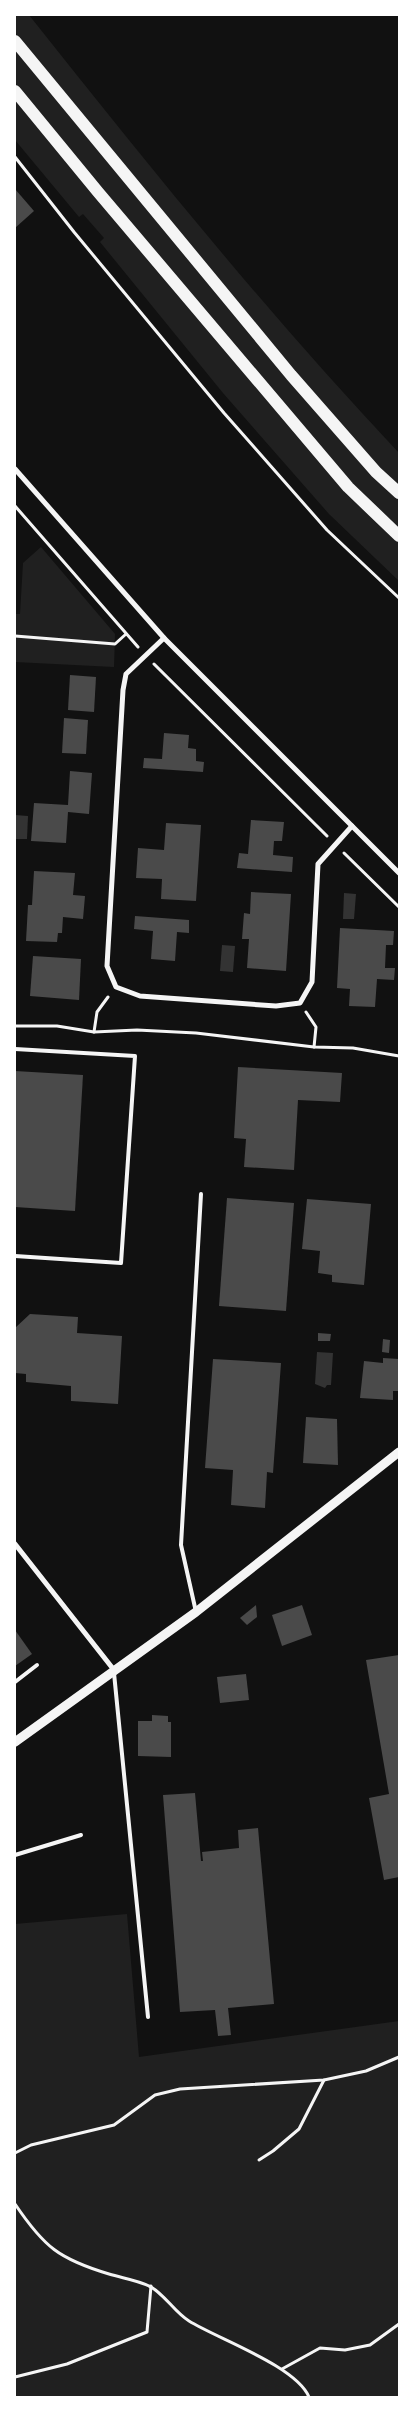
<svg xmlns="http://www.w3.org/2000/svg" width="414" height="2412" viewBox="0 0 414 2412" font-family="Jost,sans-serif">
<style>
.green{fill:#202020}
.water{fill:#333}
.building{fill:#4a4a4a}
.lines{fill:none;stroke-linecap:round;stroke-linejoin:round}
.path{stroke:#f5f5f5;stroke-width:3}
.service{stroke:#f5f5f5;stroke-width:4}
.minor{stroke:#f5f5f5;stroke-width:5}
.tertiary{stroke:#f5f5f5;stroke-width:9}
.primary{stroke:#f5f5f5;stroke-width:12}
</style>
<rect width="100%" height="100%" fill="#111"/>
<g class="green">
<path d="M 15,15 L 29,15 C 148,165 268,314 399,453 L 399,581 L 329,514 L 223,393 L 100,242 L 104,238 L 83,214 L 79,217 L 15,140 Z"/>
<polygon points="41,547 115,634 114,667 15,662 15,614 20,614 23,563"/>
<polygon points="127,1914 139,2057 399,2021 399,2397 15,2397 15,1924"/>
</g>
<g class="water">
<polygon points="15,815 28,816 27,839 15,839"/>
<polygon points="344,893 356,894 354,919 343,919"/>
<polygon points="222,945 235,946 233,972 220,971"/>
<polygon points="317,1352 333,1353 331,1385 327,1385 325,1388 315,1384"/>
</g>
<g class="building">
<polygon points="15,189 34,211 15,228"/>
<polygon points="70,675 96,677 94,712 68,710"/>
<polygon points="64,718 88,720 86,754 62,753"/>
<polygon points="164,733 189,735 188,748 196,749 196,761 204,762 203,772 143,768 144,758 162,759"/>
<polygon points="70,771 92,773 89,814 68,812 66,843 31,841 34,803 68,805"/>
<polygon points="251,820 284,822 282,841 274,841 273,855 293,857 292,872 237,868 239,853 248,854"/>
<polygon points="166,823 201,825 196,901 161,899 162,879 136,878 138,848 164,850"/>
<polygon points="34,871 75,873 73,895 85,896 83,919 63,917 62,933 58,933 57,942 26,941 28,905 32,905"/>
<polygon points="251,892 291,894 286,971 247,968 249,939 242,939 244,913 250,914"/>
<polygon points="135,916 189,920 189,933 177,932 175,961 151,959 153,931 134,929"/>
<polygon points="340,928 394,931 393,945 386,945 385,968 395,968 394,980 377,979 375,1007 349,1006 350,989 337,988"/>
<polygon points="33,956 81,959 79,1000 30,996"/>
<polygon points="238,1067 342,1073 340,1102 298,1100 294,1170 244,1167 246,1139 234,1138"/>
<polygon points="15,1071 83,1075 75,1211 15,1207"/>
<polygon points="227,1198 294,1203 286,1311 219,1306"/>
<polygon points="307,1199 371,1204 364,1285 332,1282 332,1275 318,1273 320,1251 302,1249"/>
<polygon points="30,1314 78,1317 77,1333 122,1336 118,1404 71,1401 71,1386 26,1382 26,1374 15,1373 15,1328"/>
<polygon points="318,1333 331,1334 330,1341 318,1341"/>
<polygon points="383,1339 390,1340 389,1353 382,1352"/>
<polygon points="383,1358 399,1359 399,1391 393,1391 393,1400 360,1398 364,1361 383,1363"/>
<polygon points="213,1359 281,1363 273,1473 267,1472 265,1508 231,1505 233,1470 205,1468"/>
<polygon points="306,1417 337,1419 338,1465 303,1463"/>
<polygon points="256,1605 257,1617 247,1625 240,1618"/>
<polygon points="302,1605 312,1635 282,1646 272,1615"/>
<polygon points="15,1630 32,1654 15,1666"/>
<polygon points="399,1655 399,1877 384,1880 369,1798 389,1794 366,1660"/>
<polygon points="246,1674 249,1700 220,1703 217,1677"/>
<polygon points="152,1715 168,1716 168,1722 171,1722 171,1757 138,1756 138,1721 152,1721"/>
<polygon points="195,1793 201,1861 203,1861 202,1852 239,1848 238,1830 258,1828 274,2004 228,2008 231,2035 218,2036 215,2010 180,2012 163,1795"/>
</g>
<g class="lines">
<g class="path">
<polyline points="15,157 74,232 224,413 327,530 399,598"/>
<polyline points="15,506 138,647"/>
<polyline points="15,636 115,644 126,634"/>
<polyline points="154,664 327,836"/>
<polyline points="344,853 399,907"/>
<polyline points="306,1012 316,1027 314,1047"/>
<polyline points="15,1026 57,1026 94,1032 137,1030 196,1033 314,1047 353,1048 399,1056"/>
<polyline points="94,1032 97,1012 108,997"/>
<polyline points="15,2153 31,2145 114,2125 155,2095 180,2089 324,2080 366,2071 399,2057"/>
<polyline points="259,2160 273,2151 299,2129 324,2080"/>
<path d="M 15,2204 C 44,2247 59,2259 109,2274 C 122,2278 137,2280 149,2286 C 163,2292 174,2312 189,2321 C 218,2339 296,2366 309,2397"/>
<polyline points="282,2369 320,2348 345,2350 370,2345 399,2324"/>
<polyline points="15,2377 67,2364 147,2332 151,2286"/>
</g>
<g class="service">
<polyline points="15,1049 135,1056 121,1263 15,1256"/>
<polyline points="196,1612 181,1545 201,1194"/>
<polyline points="114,1673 148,2017"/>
<polyline points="15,1682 37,1665"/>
<polyline points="15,1855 81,1835"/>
</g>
<g class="minor">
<polyline points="15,469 164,638 399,873"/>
<polyline points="164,638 126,674 123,690 107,966 116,987 140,996 276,1006 300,1003 312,982 318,864 352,826"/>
<polyline points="15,1544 114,1670"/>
</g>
<polyline class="tertiary" points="15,1742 196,1612 399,1452"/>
<g class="primary">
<polyline points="15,41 291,375 376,472 399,493"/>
<polyline points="15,91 98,192 348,487 399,536"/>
</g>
</g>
<rect width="414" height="2412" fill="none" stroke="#ffffff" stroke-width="32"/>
</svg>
